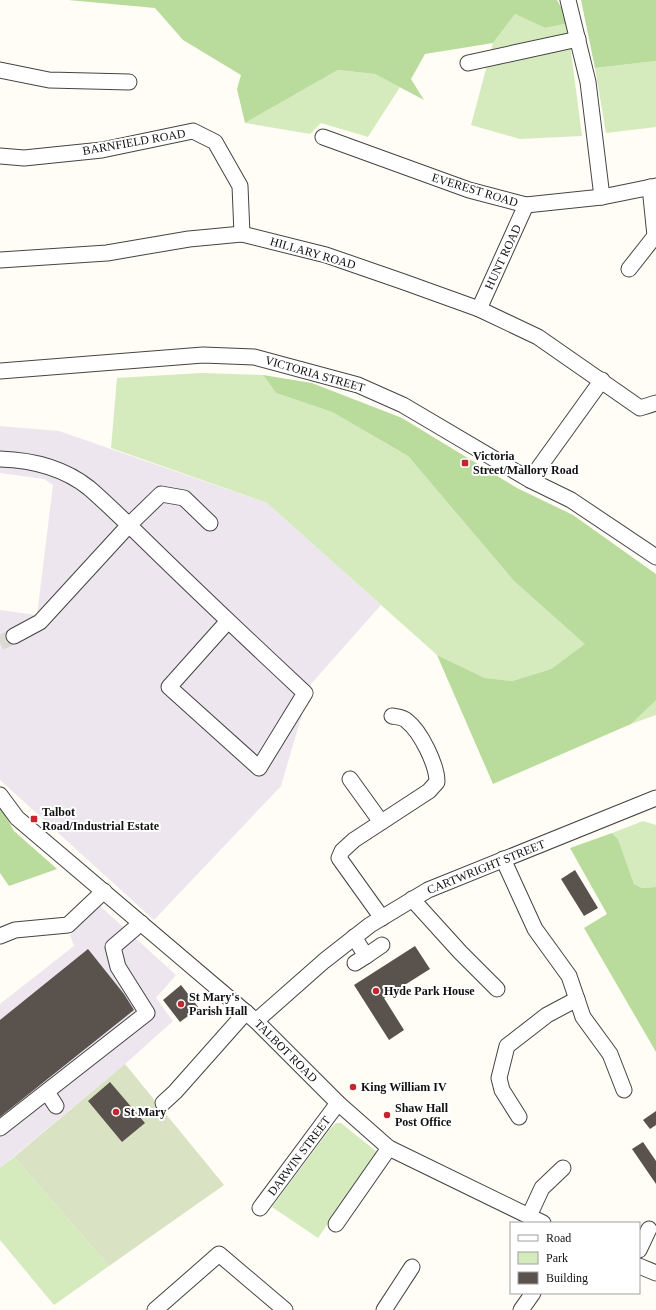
<svg xmlns="http://www.w3.org/2000/svg" width="656" height="1310" viewBox="0 0 656 1310" font-family="Georgia,serif">
<style>
.industrial{fill:#eee6ef}
.green{fill:#d5ebbd}
.forest{fill:#b9dc9c}
.cemetery{fill:#d9e3c4}
.building{fill:#5a524d}
.lines{fill:none;stroke-linecap:round;stroke-linejoin:round}
.minor-tunnel{stroke:#dbdad3;stroke-width:15;stroke-dasharray:15 8;stroke-linecap:butt}
.minor-casing{stroke:#444;stroke-width:17}
.minor{stroke:#fff;stroke-width:15}
.poi-dot{fill:#c4262e;stroke:#fff;stroke-width:1.5}
.labels{text-anchor:middle;dominant-baseline:central;stroke-width:4;stroke-linejoin:round;paint-order:stroke}
.street-label{font-size:12px;fill:#111;stroke:#fff}
.poi-label{font-size:12px;font-weight:bold;fill:#111;stroke:#fff;text-anchor:start}
</style>
<rect width="100%" height="100%" fill="#fffdf5"/>
<g class="industrial">
<polygon points="0,426 59,431 267,503 381,605 311,684 281,786 154,920 0,780 0,610 37,615 53,485 44,479 0,473"/>
<polygon points="99,905 176,975 156,998 173,1021 125,1064 0,1168 0,1004 74,946 70,935"/>
</g>
<g class="green">
<polygon points="515,14 545,28 570,23 571,52 582,136 520,139 471,125 493,43"/>
<polygon points="656,61 656,127 606,133 595,68"/>
<polygon points="338,70 375,74 400,87 368,137 321,123 310,134 245,123"/>
<polygon points="201,373 263,375 276,393 332,412 408,456 514,581 586,644 551,669 512,681 485,678 437,655 267,503 111,448 117,378"/>
<polygon points="656,699 656,715 631,724"/>
<polygon points="643,821 656,825 656,887 642,888 634,884 618,839 612,833"/>
<polygon points="336,1123 341,1123 377,1152 318,1238 272,1207 330,1129"/>
<polygon points="14,1157 109,1266 54,1305 0,1240 0,1168"/>
</g>
<g class="forest">
<polygon points="68,0 557,0 570,23 545,28 515,14 493,43 425,54 411,79 424,100 375,74 338,70 245,123 237,89 241,75 183,40 155,8"/>
<polygon points="581,0 656,0 656,61 595,68"/>
<polygon points="263,375 312,383 402,418 517,488 573,515 656,574 656,700 631,724 493,784 437,655 485,678 512,681 551,669 585,644 514,581 408,456 332,412 276,393"/>
<polygon points="0,806 14,831 57,869 9,886 0,873"/>
<polygon points="612,833 618,839 634,884 642,888 656,887 656,1052 584,928 607,914 570,848"/>
</g>
<polygon class="cemetery" points="125,1064 224,1185 109,1266 14,1157"/>
<g class="building">
<polygon points="575,870 598,908 584,916 561,879"/>
<polygon points="415,946 430,969 384,998 404,1030 389,1040 354,985"/>
<polygon points="88,949 124,994 134,1010 0,1117 0,1020"/>
<polygon points="181,985 199,1008 180,1022 163,1000"/>
<polygon points="110,1082 145,1123 122,1142 88,1101"/>
<polygon points="656,1111 656,1125 650,1129 643,1120"/>
<polygon points="643,1142 656,1161 656,1184 632,1149"/>
</g>
<g class="lines">
<polyline class="minor-tunnel" points="0,643 14,636"/>
<g class="minor-casing">
<g id="minor">
<polyline points="568,0 588,82 602,197"/>
<polyline points="468,63 578,39"/>
<polyline points="0,70 49,80 129,82"/>
<polyline points="323,137 469,190 526,205 602,197 656,186"/>
<polyline points="0,156 24,158 102,150 193,131 215,142 240,186 242,234"/>
<polyline points="0,260 107,253 189,239 242,234 326,255 404,282 479,309 538,337 640,408 656,403"/>
<polyline points="629,269 655,236 650,187"/>
<polyline points="479,309 526,205"/>
<polyline points="0,371 203,355 254,357 358,385 403,405 530,480 571,500 656,557"/>
<path d="M 0,459 C 31,460 64,468 89,488 C 103,500 116,513 129,525 L 161,494 L 184,498 L 210,523"/>
<polyline points="530,480 602,380"/>
<path d="M 14,636 L 40,622 L 129,525 C 187,582 246,638 305,693 L 259,768 L 169,687 L 228,621"/>
<polyline points="350,779 381,822"/>
<polyline points="0,795 17,818 256,1021 338,1103 389,1148 543,1223"/>
<polyline points="503,859 535,929 569,976 583,1017 610,1054 624,1090"/>
<polyline points="412,899 460,952 497,989"/>
<path d="M 382,918 L 339,858 L 342,851 L 354,840 L 429,791 L 437,782 C 437,765 421,732 407,721 C 403,717 398,717 392,716"/>
<polyline points="0,936 15,930 68,925 104,891"/>
<polyline points="354,937 366,956 355,963"/>
<polyline points="366,956 382,945"/>
<polyline points="256,1021 324,961 370,925 428,890 656,798"/>
<polyline points="47,1092 56,1106"/>
<polyline points="163,1103 175,1092 246,1012"/>
<polyline points="519,1117 502,1090 499,1078 507,1046 547,1015 577,999"/>
<polyline points="0,1128 147,1013 118,967 113,947 141,923"/>
<polyline points="260,1208 338,1103"/>
<polyline points="529,1216 542,1188 563,1168"/>
<polyline points="336,1224 389,1148"/>
<polyline points="639,1250 649,1229"/>
<polyline points="639,1266 656,1273"/>
<polyline points="155,1310 219,1254 285,1310"/>
<polyline points="384,1310 412,1267"/>
<polyline points="521,1310 533,1293"/>
</g>
</g>
<use href="#minor" class="minor"/>
</g>
<g class="poi-dot">
<rect x="461" y="459" width="8" height="8" rx="2"/>
<rect x="30" y="815" width="8" height="8" rx="2"/>
<circle cx="376" cy="991" r="4"/>
<circle cx="181" cy="1004" r="4"/>
<circle cx="353" cy="1087" r="4"/>
<circle cx="116" cy="1112" r="4"/>
<circle cx="387" cy="1115" r="4"/>
</g>
<g class="labels">
<g class="street-label">
<text transform="translate(134 142) rotate(-10)">BARNFIELD ROAD</text>
<text transform="translate(475 190) rotate(17)">EVEREST ROAD</text>
<text transform="translate(313 253) rotate(16)">HILLARY ROAD</text>
<text transform="translate(503 257) rotate(-65)">HUNT ROAD</text>
<text transform="translate(315 374) rotate(16)">VICTORIA STREET</text>
<text transform="translate(486 867) rotate(-22)">CARTWRIGHT STREET</text>
<text transform="translate(286 1051) rotate(45)">TALBOT ROAD</text>
<text transform="translate(299 1156) rotate(-53)">DARWIN STREET</text>
</g>
<g class="poi-label">
<text x="473" y="456">Victoria<tspan x="473" dy="14">Street/Mallory Road</tspan></text>
<text x="42" y="812">Talbot<tspan x="42" dy="14">Road/Industrial Estate</tspan></text>
<text x="384" y="991">Hyde Park House</text>
<text x="189" y="997">St Mary's<tspan x="189" dy="14">Parish Hall</tspan></text>
<text x="361" y="1087">King William IV</text>
<text x="395" y="1108">Shaw Hall<tspan x="395" dy="14">Post Office</tspan></text>
<text x="124" y="1112">St Mary</text>
</g>
</g>
<rect x="510" y="1222" width="130" height="72" fill="#ffffff" stroke="#a0a0a0"/>
<rect x="518" y="1235" width="20" height="6" fill="#ffffff" stroke="#a0a0a0"/>
<text x="546" y="1242" font-size="12" fill="#111111">Road</text>
<rect x="518" y="1252" width="20" height="12" fill="#d5ebbd" stroke="#a0a0a0"/>
<text x="546" y="1262" font-size="12" fill="#111111">Park</text>
<rect x="518" y="1272" width="20" height="12" fill="#5a524d" stroke="#a0a0a0"/>
<text x="546" y="1282" font-size="12" fill="#111111">Building</text>
</svg>
